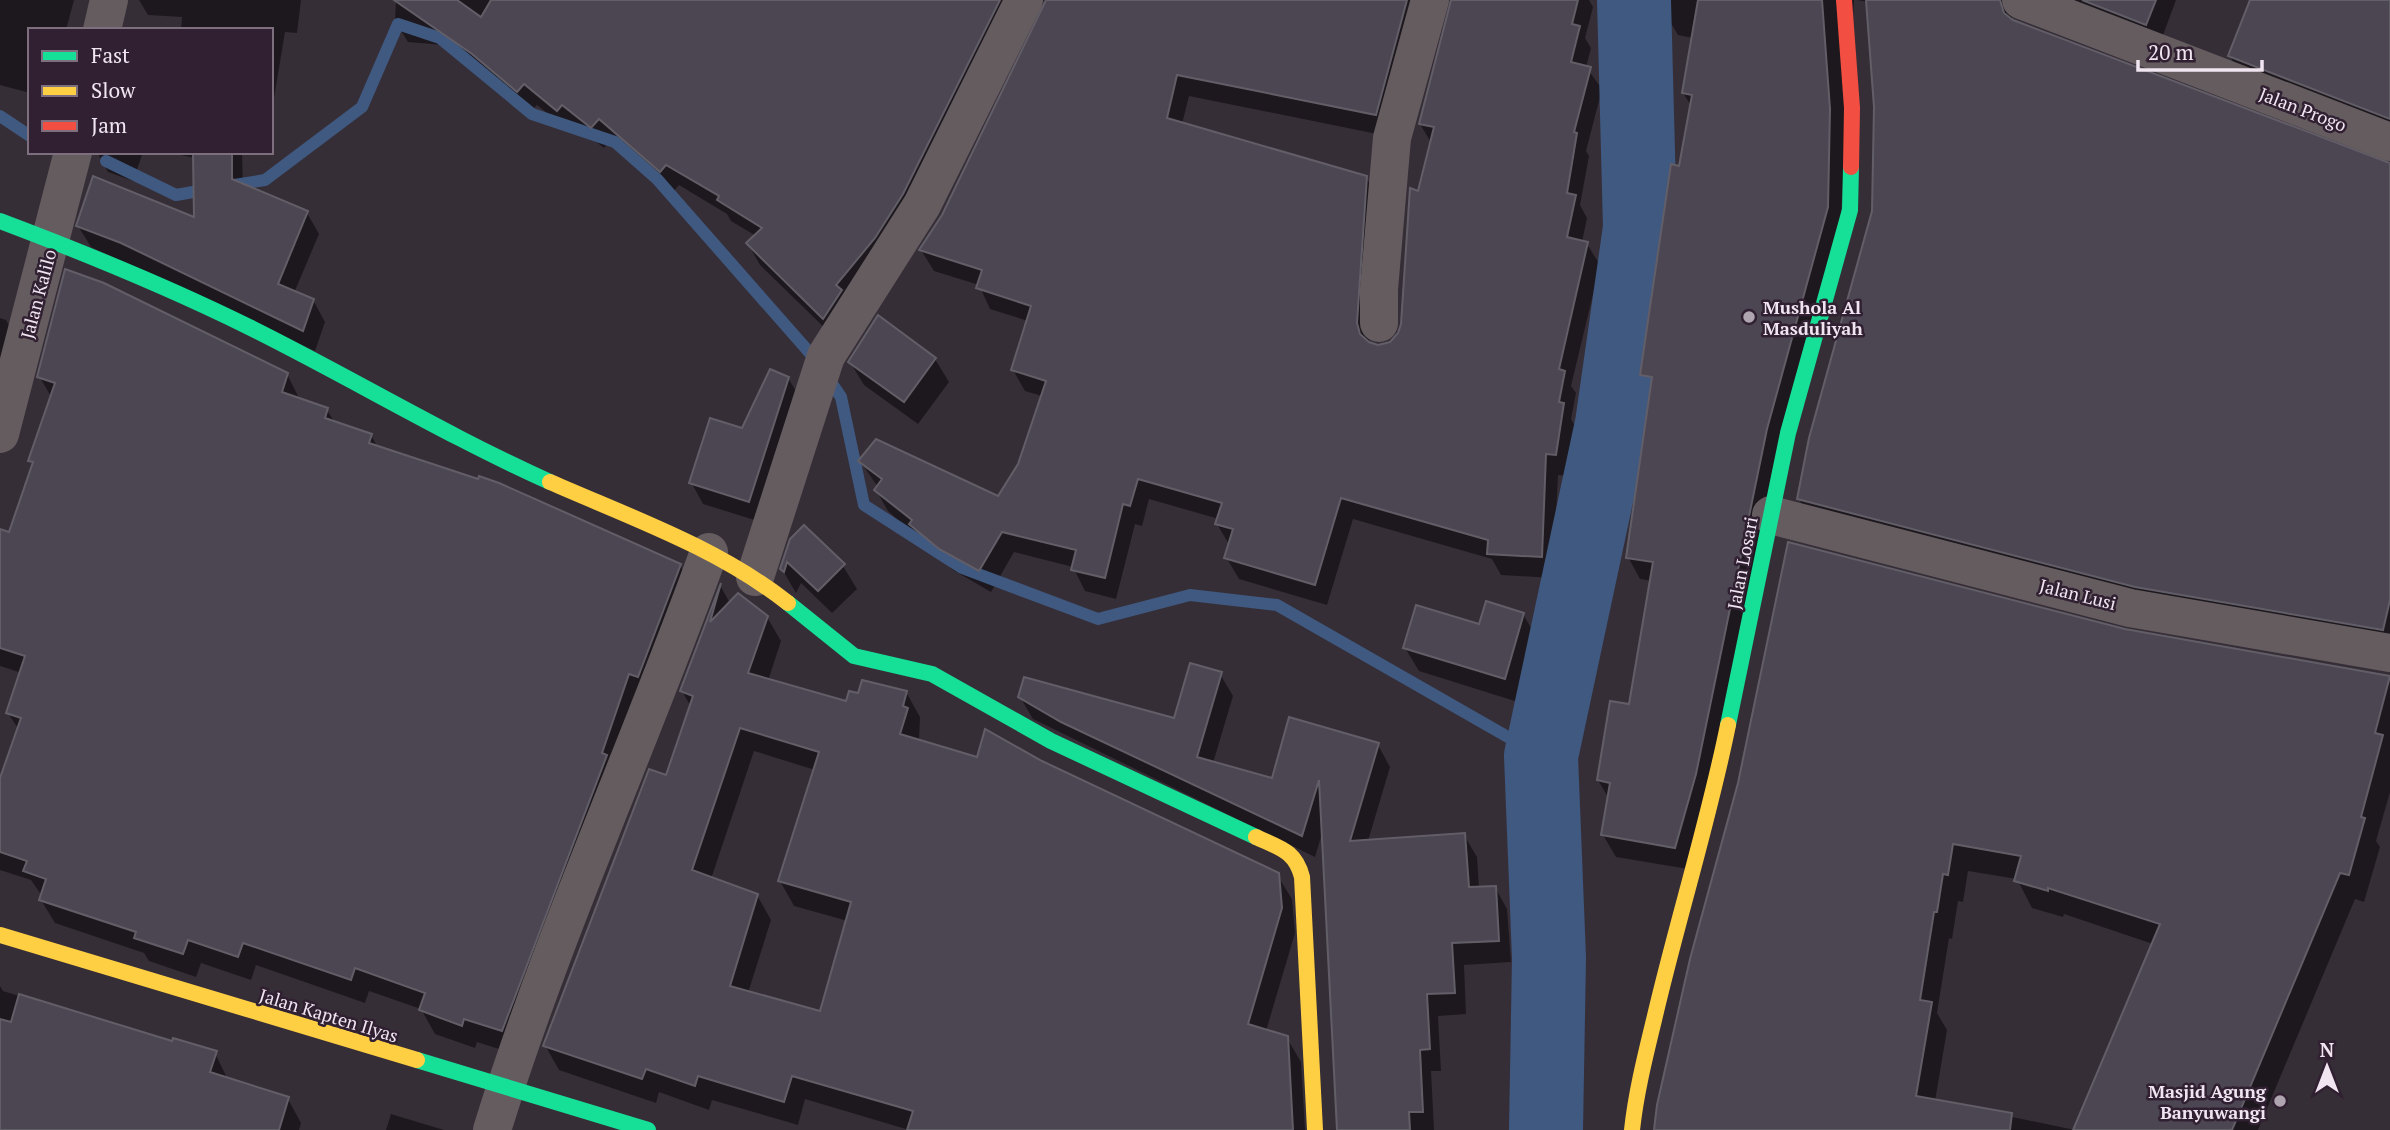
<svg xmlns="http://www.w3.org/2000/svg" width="2390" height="1130" viewBox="0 0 2390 1130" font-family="'PT Serif',serif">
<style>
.shadow{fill:#0007;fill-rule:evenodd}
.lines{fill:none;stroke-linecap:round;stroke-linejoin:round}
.stream{stroke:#3f5980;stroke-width:12}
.river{stroke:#3f5980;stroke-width:74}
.building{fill:#4c4653;stroke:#625e67;stroke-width:2;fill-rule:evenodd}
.street{stroke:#655c60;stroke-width:38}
.fast{stroke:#16e098;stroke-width:16}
.slow{stroke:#ffcf43;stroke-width:16}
.jam{stroke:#f24e42;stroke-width:16}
.poi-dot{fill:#afa5b0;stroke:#302031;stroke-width:2.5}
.labels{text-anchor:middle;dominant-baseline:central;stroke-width:5;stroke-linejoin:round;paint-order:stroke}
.street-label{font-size:18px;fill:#f0e5f1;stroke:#302031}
.poi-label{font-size:18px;font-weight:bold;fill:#f0e5f1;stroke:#302031;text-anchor:start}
</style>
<rect width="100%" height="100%" fill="#362e37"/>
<g class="shadow">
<polygon points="0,0 74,0 66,30 30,30 30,93 0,85"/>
<polygon points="139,0 301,0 297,33 285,32 271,116 271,30 181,30 182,17 148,15"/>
<polygon points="396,0 1033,0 836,339 760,265 748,244 756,236 731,221 727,214 679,185 672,193 611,139 604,148 575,125 570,131 537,105 530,112 486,75 443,45 408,42 395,21"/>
<polygon points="1041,0 1436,0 1387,136 1189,96 1182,124 1366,177 1378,199 1369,344 1380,347 1390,344 1399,335 1403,324 1419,193 1432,144 1420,124 1453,2 1450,0 1589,0 1593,7 1585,38 1591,48 1586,67 1602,89 1586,151 1589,156 1580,205 1587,218 1582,242 1587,244 1600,265 1571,386 1576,393 1571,419 1575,426 1568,476 1558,475 1553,578 1501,575 1492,559 1353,519 1327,605 1239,579 1226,557 1230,546 1217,524 1219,519 1149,499 1142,526 1135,524 1116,599 1085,591 1073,567 1014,552 991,592 953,570 888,511 876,490 878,487 860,461 999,498 1020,465 1042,396 1025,391 1013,370 1028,321 990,309 979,285 934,271 921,250 943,216 1047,1"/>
<polygon points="1667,0 1854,0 1840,230 1688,869 1616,857 1603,835 1609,799 1598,780 1631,706 1652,581 1640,579 1628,557 1652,391 1642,374 1692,107 1683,93 1693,38 1678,35 1665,13"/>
<polygon points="1857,0 2030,0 2012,15 2012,22 2390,165 2390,650 1811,521 1799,499 1874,211 1876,106 1868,2"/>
<polygon points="2031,0 2176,0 2159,46"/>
<polygon points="2252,0 2390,0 2390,135 2242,78 2230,56"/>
<polygon points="97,152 143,152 133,181 108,172"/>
<polygon points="166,152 242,152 243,186 307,213 319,234 294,293 313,300 325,322 315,351 91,247 78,226 196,220 195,158"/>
<polygon points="0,318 6,320 19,343 0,382"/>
<polygon points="935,359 949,382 918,424 864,385 850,362"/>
<polygon points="287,374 300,400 327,410 335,423 371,435 378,448 680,565 694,589 515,1054 477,1042 475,1048 435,1034 421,1009 369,991 365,1003 256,965 251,980 201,963 196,977 149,961 144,953 55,923 41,900 42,896 31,880 0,870 0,783 19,730 8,713 22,673 0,666 0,530 10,534 34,467 30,460 52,398 39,376"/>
<polygon points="788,378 801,399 761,522 703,504 691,482"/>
<polygon points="792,540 843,566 857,589 832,613 801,583 796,593 782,569"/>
<path d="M 721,587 L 730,603 L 767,617 L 781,641 L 768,681 L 847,703 L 859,696 L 906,692 L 920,717 L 919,741 L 978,759 L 1041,762 L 1277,875 L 1292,899 L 1295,933 L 1266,1031 L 1287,1038 L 1301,1062 L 1305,1130 L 909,1130 L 805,1099 L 798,1125 L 712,1100 L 709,1110 L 659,1092 L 656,1103 L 559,1070 L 545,1045 L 667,777 L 691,707 L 682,691 ZM 754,751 L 815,770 L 780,881 L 794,906 L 848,921 L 821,1014 L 748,993 L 771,920 L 757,895 L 711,879 Z"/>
<polygon points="1523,614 1537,638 1518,702 1419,671 1405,648"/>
<path d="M 2124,631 L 2390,679 L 2390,792 L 2376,841 L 2380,847 L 2364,902 L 2355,899 L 2258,1130 L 1656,1130 ZM 1968,871 L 2017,879 L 2032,908 L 2063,917 L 2064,914 L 2153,944 L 2075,1130 L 1935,1101 L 1947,1030 L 1937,1013 L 1949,938 L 1952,939 L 1958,901 L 1963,902 Z"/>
<polygon points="1220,674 1233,696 1213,763 1273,780 1378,745 1390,767 1368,841 1464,835 1477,857 1479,888 1495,887 1507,909 1511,962 1464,965 1466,1014 1438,1016 1441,1071 1431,1071 1434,1130 1338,1130 1323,830 1315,857 1033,719 1020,697 1175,720"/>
<polygon points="0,986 3,991 173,1043 215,1053 228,1080 288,1099 301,1123 299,1130 0,1130"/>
<polygon points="391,1114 444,1130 386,1130"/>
</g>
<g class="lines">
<g class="stream">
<polyline points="0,116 30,136"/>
<polyline points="106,161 176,195 210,189"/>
<polyline points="228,186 265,180 362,107 398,24 440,38 532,114 615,142 657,179 816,360"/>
<polyline points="828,378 841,397 864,505 962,568 1098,619 1190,595 1277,605 1541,756"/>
</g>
<polyline class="river" points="1546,1130 1549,958 1541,756 1612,424 1640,228 1634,0"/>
</g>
<g class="building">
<polygon points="394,0 457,0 481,17 491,0 1000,0 903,194 875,238 836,285 842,290 823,319 746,243 762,228 717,200 719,196 666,165 660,172 599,119 591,128 562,105 557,111 524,84 517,92 472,54"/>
<polygon points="1046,0 1407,0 1376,115 1177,75 1167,118 1367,176 1357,323 1360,334 1369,342 1378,345 1390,342 1398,333 1401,324 1410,188 1418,191 1434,127 1419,124 1451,0 1578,0 1572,24 1580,26 1571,62 1591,67 1574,132 1577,133 1567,193 1576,195 1567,237 1588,242 1559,369 1565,371 1559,402 1564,403 1556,455 1546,454 1542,557 1487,554 1488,540 1341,498 1315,585 1224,558 1233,529 1215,524 1222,503 1138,479 1130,506 1123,504 1105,578 1071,570 1076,550 1002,532 979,571 939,549 909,524 912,520 874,490 882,479 858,461 876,439 998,496 1018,464 1046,381 1011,370 1031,306 976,288 982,270 919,250 942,215"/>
<polygon points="1698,0 1822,0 1830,109 1828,207 1767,429 1696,774 1675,848 1601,835 1610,783 1597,780 1610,701 1629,704 1653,562 1626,558 1652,377 1640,375 1671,164 1679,166 1692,95 1682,93"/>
<polygon points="1866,0 2000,0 2004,13 2013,20 2390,163 2390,600 2383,630 2135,587 1797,499 1809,438 1872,211 1874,107"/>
<polygon points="2082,0 2156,0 2146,25"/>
<polygon points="2250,0 2390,0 2390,119 2228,56"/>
<polygon points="193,153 232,153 232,179 308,211 278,284 314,299 303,331 121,243 76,226 93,176 194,217"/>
<polygon points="65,269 104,283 288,373 282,392 328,408 325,418 372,434 369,443 478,479 479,476 499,483 681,564 638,677 629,674 602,753 607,755 502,1031 464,1019 462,1026 419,1010 425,993 355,968 351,980 243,943 238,957 188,940 183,954 134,938 136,932 39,900 46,879 23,871 27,861 0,852 0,778 21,718 6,713 25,656 0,648 0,529 9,532 33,462 28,461 55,383 37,377"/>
<polygon points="878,315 936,358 904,402 848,362"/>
<polygon points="770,369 789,377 749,502 689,483 710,418 742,428"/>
<polygon points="804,525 845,564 818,591 787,562 784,572 780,569 790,539"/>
<polygon points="1788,542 2125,629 2390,676 2375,733 2383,735 2361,817 2365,818 2349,875 2340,873 2232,1130 2073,1130 2160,924 2048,888 2048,891 2014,881 2021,856 1953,844 1948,875 1943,874 1937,912 1934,912 1920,1000 1932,1002 1916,1096 2012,1113 2010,1130 1654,1130 1657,1105 1690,959 1738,783"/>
<path d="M 721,583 L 710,622 L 738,593 L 768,616 L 748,673 L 846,701 L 849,691 L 858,693 L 862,680 L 907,691 L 903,706 L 908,708 L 900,734 L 977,757 L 985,729 L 1042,761 L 1279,873 L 1282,908 L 1248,1024 L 1288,1036 L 1293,1130 L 907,1130 L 913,1111 L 792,1076 L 784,1102 L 698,1076 L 695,1086 L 646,1069 L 642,1079 L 543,1046 L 649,769 L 666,775 L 693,696 L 680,691 ZM 740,728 L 819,752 L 778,881 L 851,902 L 820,1011 L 730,986 L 758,894 L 692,870 Z"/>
<polygon points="1486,601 1524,613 1505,679 1403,648 1416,605 1479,624"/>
<polygon points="1190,663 1222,672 1197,757 1272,778 1289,717 1379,743 1350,841 1465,833 1469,887 1496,886 1499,941 1452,943 1455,993 1427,994 1430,1049 1420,1050 1423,1112 1409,1112 1410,1130 1337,1130 1319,780 1302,836 1061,722 1018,697 1024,677 1174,718"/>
<polygon points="19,994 172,1041 173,1038 217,1051 210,1072 289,1097 279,1130 0,1130 0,1019 11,1022"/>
</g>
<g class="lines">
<g class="street">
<polyline points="2021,0 2390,142"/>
<polyline points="102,30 109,0"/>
<polyline points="1379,323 1379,289 1392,138 1430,0"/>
<polyline points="0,434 73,152"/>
<polyline points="1771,515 2130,608 2390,653"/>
<polyline points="755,577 826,356 922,205 1024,0"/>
<path d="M 492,1130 C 553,933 639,746 709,552"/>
</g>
<g class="fast">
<path d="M 0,221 C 85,253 168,287 249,327 C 350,377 447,436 550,482"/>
<polyline points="788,603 854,656 932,674 1051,741 1256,837"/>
<polyline points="1728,725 1788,433 1850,210 1851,167"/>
<polyline points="417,1060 648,1130"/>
</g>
<g class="slow">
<path d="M 550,482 C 632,518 718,548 788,603"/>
<path d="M 1256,837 C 1279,848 1295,850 1302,877 L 1315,1130"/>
<polyline points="0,935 417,1060"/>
<path d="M 1632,1130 C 1636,1093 1645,1057 1654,1020 C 1677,921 1708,824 1728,725"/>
</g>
<polyline class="jam" points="1844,0 1852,108 1851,167"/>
</g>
<g class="poi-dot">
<circle cx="1749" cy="317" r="7"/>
<circle cx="2280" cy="1101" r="7"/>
</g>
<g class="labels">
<g class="street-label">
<text transform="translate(2303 109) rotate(21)">Jalan Progo</text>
<text transform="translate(38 294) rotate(-75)">Jalan Kalilo</text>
<text transform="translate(1742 563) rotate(-79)">Jalan Losari</text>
<text transform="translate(2078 594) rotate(14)">Jalan Lusi</text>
<text transform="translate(329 1015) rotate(17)">Jalan Kapten Ilyas</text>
</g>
<g class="poi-label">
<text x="1763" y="307">Mushola Al<tspan x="1763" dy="21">Masduliyah</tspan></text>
<text x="2266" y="1091" text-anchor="end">Masjid Agung<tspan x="2266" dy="21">Banyuwangi</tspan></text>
</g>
</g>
<rect x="28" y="28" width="245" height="126" fill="#302031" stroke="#7d6f7e" stroke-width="2"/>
<rect x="42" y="51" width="35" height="10" fill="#16e098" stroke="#7d6f7e" stroke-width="2"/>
<text x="91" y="63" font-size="21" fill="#f0e5f1">Fast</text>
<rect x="42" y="86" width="35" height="10" fill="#ffcf43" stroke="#7d6f7e" stroke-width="2"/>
<text x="91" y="98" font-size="21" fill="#f0e5f1">Slow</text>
<rect x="42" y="121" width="35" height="10" fill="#f24e42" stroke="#7d6f7e" stroke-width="2"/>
<text x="91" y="133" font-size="21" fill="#f0e5f1">Jam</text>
<g transform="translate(2327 1067)" stroke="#302031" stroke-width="5" paint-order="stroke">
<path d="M0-5L12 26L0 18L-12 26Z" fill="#f0e5f1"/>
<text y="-10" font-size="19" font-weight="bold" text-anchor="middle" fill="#f0e5f1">N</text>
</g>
<path d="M2138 60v10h124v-10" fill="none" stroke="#f0e5f1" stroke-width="3.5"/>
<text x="2148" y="60" font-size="21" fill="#f0e5f1" stroke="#302031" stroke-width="5" paint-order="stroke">20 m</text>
</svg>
